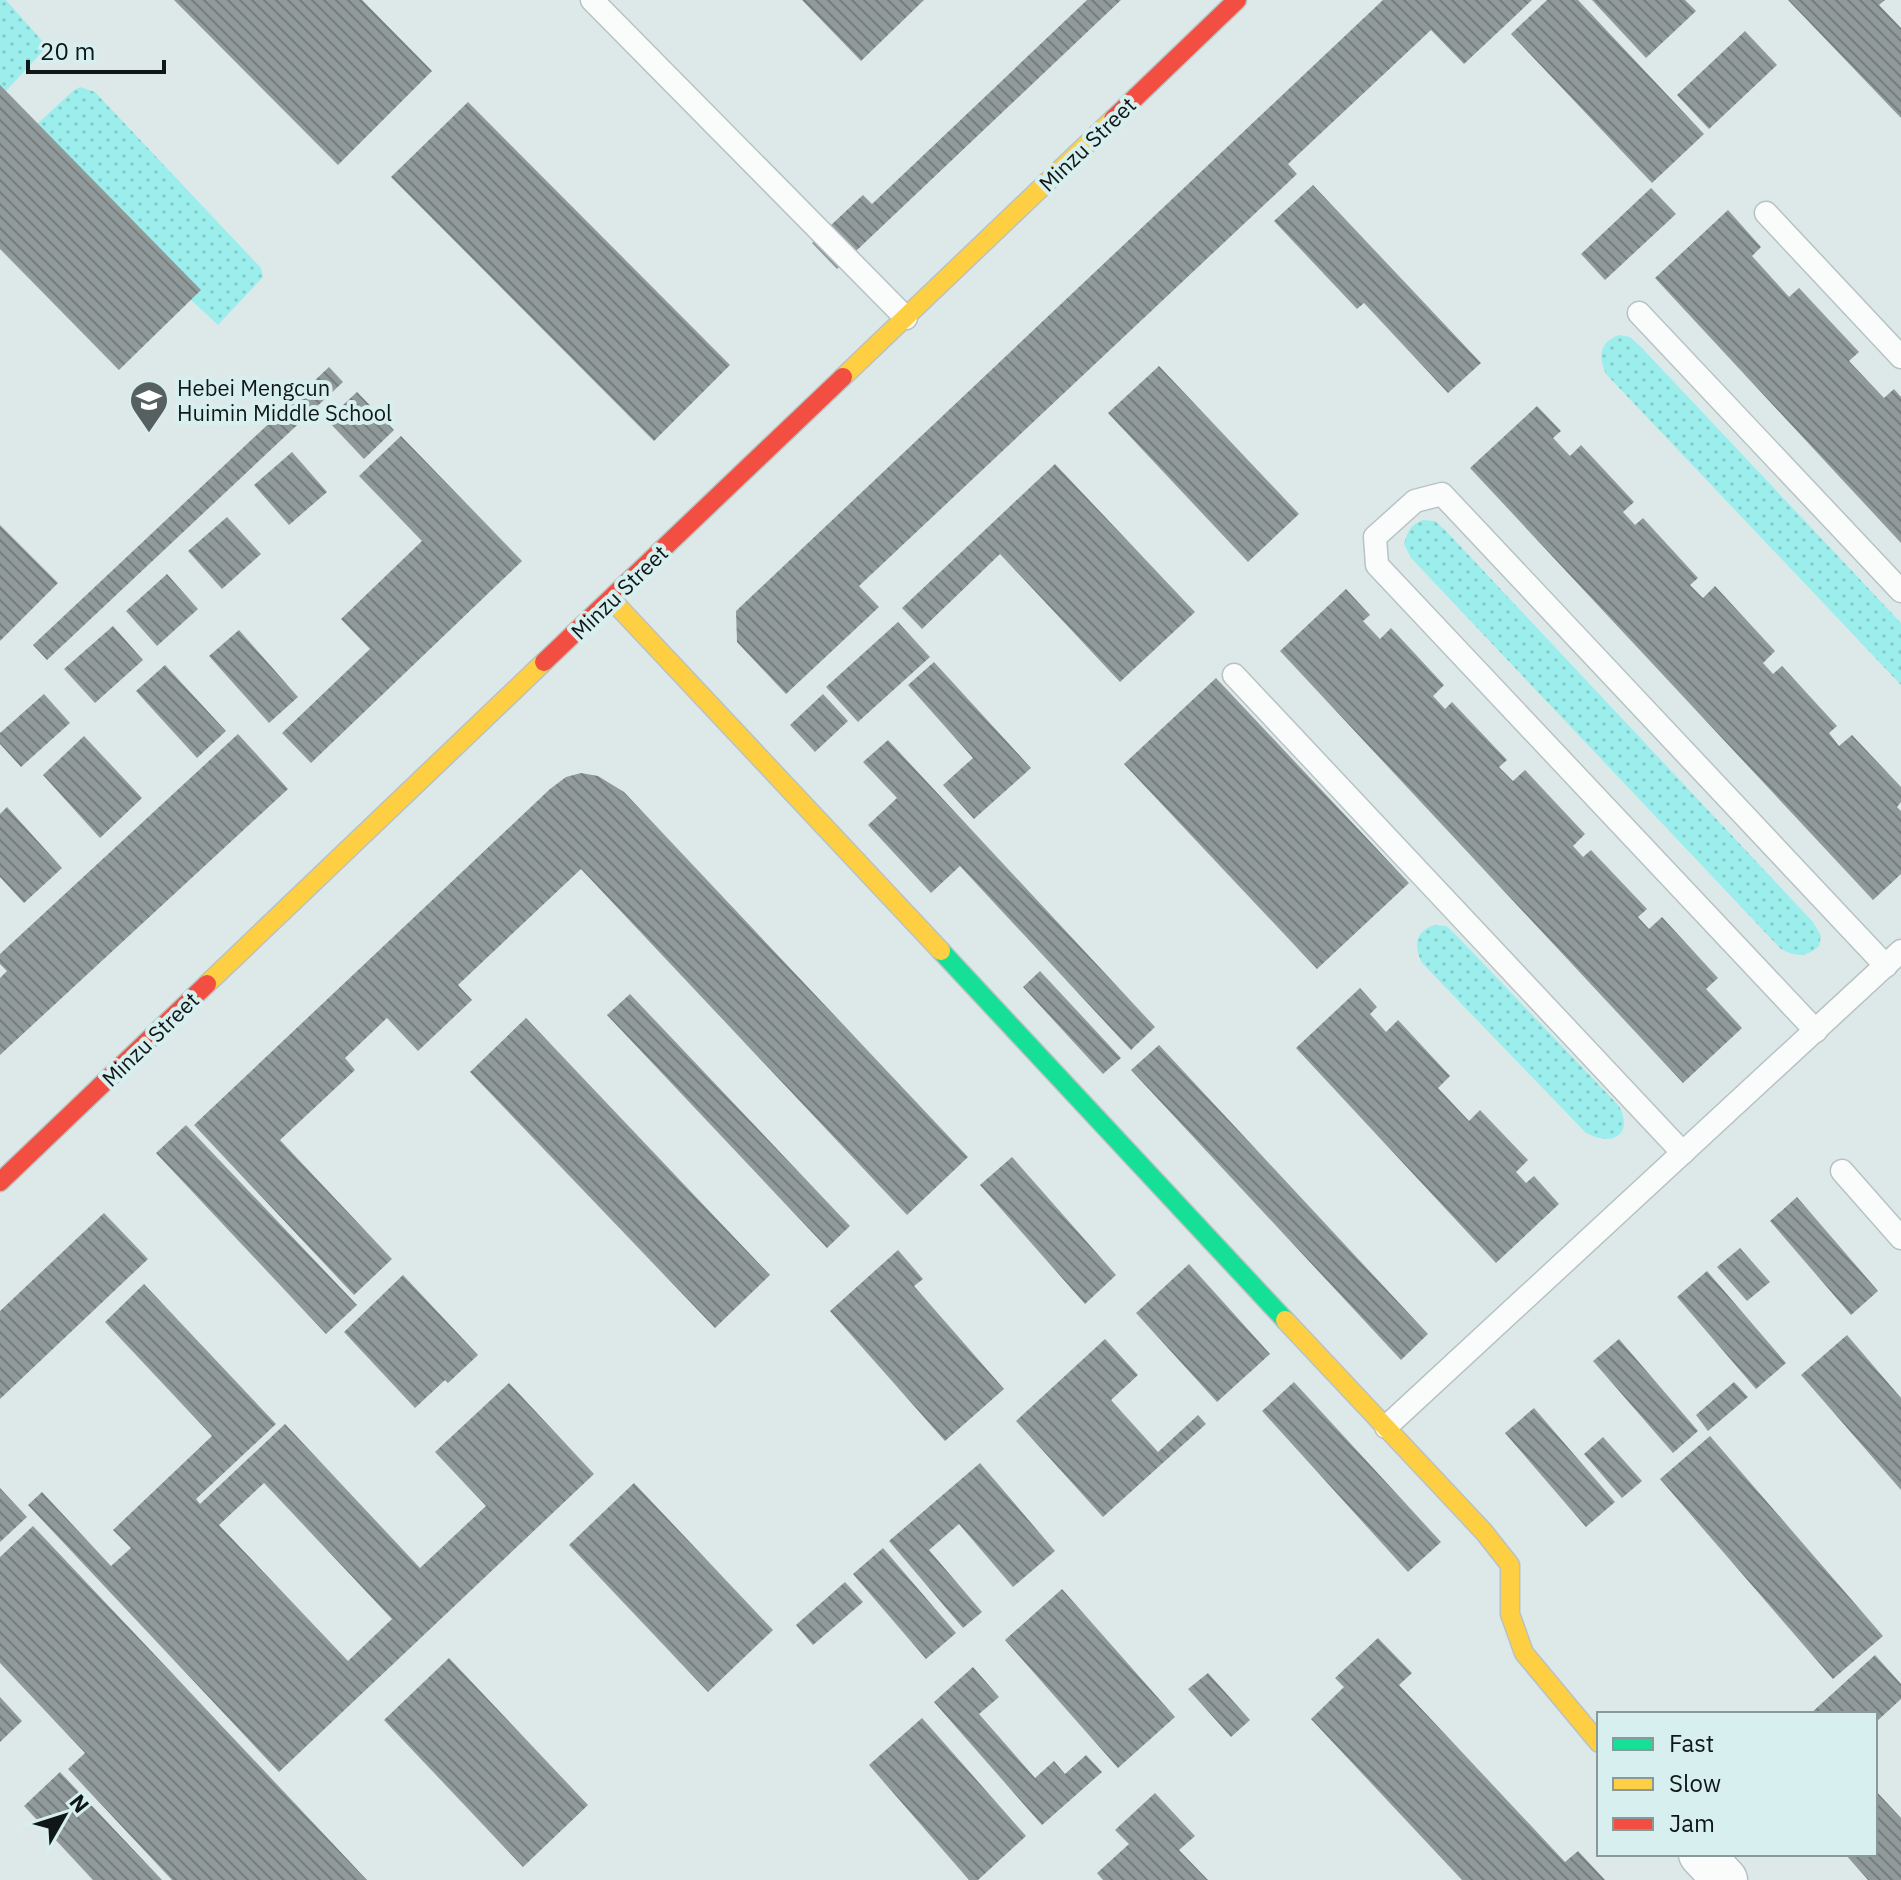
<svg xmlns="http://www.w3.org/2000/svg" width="1901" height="1880" viewBox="0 0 1901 1880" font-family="'IBM Plex Sans',sans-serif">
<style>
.grass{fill:url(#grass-dots)}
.building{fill:url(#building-back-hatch);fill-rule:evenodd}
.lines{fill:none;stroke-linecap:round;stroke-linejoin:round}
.lane-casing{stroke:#b8c2c2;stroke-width:25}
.street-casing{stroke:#b8c2c2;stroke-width:47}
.fast-casing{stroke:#b8c2c2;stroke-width:21}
.slow-casing{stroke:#b8c2c2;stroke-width:21}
.jam-casing{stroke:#b8c2c2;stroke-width:21}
.lane{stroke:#fafcfc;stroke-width:22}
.street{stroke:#fafcfc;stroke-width:44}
.fast{stroke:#16e098;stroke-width:18}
.slow{stroke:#ffcf43;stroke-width:18}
.jam{stroke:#f24e42;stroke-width:18}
.labels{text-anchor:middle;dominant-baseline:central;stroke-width:8;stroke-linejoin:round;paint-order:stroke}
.street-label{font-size:22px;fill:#0f1717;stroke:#d7efee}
.poi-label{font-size:22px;fill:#0f1717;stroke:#d7efee;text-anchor:start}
</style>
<defs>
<pattern id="grass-dots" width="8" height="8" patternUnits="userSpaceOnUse" patternTransform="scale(2)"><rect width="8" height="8" fill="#9ceeed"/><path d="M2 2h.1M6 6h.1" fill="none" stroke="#85cbca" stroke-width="1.8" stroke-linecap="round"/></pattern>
<pattern id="building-back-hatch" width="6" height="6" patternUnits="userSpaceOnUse" patternTransform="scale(2)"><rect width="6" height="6" fill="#919a9a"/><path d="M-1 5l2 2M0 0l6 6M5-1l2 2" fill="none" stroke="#757d7d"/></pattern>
</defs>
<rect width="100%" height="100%" fill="#dde9e9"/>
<g class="grass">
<polygon points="0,0 6,0 45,44 44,50 6,91 0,85"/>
<polygon points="80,87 95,92 261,268 263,277 218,325 191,300 37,124 73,91"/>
<path d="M 1619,335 L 1630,337 L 1641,347 L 1901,623 L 1901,685 L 1606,374 C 1598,357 1599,342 1619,335 Z"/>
<path d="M 1423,520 L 1435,521 L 1446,531 L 1813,922 L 1821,936 L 1819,946 C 1806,958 1796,957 1781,949 L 1411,558 L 1404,544 C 1407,532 1411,524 1423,520 Z"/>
<path d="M 1434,925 L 1446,926 L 1457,936 L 1619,1106 C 1634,1135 1612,1147 1586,1133 L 1422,963 C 1414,947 1414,932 1434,925 Z"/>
</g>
<g class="building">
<polygon points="174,0 362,0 432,71 338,165"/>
<polygon points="802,0 924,0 861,61"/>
<polygon points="1087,0 1121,0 837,269 812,243 863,195 872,204"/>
<polygon points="1383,0 1532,0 1464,64 1431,30 1288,164 1297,174 859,586 879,607 786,694 737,642 736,611"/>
<polygon points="1547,0 1578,0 1704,134 1652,183 1511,34"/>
<polygon points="1592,0 1685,0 1696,11 1646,58"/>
<polygon points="1788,0 1885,0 1879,5 1901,28 1901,118"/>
<polygon points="1745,31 1777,65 1709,129 1677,95"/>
<polygon points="0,85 201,290 119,370 0,249"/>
<polygon points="468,102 730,365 654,441 391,177"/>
<polygon points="1313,185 1481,363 1448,393 1364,303 1357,309 1274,221"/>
<polygon points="1651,188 1676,214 1605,280 1581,254"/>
<polygon points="1728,210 1761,247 1752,256 1789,297 1799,288 1859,352 1849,361 1884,398 1894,389 1901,397 1901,543 1655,278"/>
<polygon points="1159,366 1299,514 1248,562 1108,413"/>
<polygon points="329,367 343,382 47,660 33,645"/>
<polygon points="357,392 394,430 364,459 327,420"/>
<polygon points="1537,406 1561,431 1553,438 1570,456 1581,445 1634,502 1623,512 1635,525 1643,518 1698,578 1690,585 1703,598 1715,586 1775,651 1763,663 1773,674 1782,666 1837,726 1829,733 1839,746 1852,735 1901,787 1901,802 1897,807 1901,811 1901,874 1873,900 1470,468"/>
<polygon points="401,436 522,561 311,763 282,733 370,649 341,619 422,541 359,476"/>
<polygon points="292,452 327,492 289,525 254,485"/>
<polygon points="1055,464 1195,612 1120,682 1000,554 922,629 902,608"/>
<polygon points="227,517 261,554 222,589 188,551"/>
<polygon points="0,525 58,583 0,641"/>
<polygon points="167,574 198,609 157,646 126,611"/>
<polygon points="1346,589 1370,615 1363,621 1380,639 1391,628 1444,685 1433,696 1445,709 1452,702 1507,760 1499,767 1513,781 1525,770 1585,834 1573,846 1583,857 1591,850 1647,909 1638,917 1649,929 1662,917 1718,978 1706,989 1742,1028 1683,1083 1280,651"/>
<polygon points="898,622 930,657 858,722 826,687"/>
<polygon points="113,626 143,660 95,703 64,669"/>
<polygon points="239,630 298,697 269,723 209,656"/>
<polygon points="934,662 1031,768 974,819 943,785 973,758 908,685"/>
<polygon points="165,665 226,731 197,758 136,691"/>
<polygon points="1216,678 1409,883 1317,969 1124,764"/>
<polygon points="44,694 70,723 21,767 0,744 0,733"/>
<polygon points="823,694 848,721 815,752 790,725"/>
<polygon points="238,734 288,789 0,1055 0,978 7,971 0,964 0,954"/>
<polygon points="84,736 142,798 100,838 43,775"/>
<polygon points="888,740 1155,1027 1131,1050 960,866 931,893 868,825 897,798 863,762"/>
<polygon points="581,773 598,776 624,792 968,1157 907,1215 581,869 458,985 472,1000 418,1051 387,1018 345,1058 355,1070 280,1140 392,1259 354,1295 194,1125 550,789 566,777"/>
<polygon points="7,807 62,868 24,903 0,877 0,814"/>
<polygon points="1040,971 1121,1058 1103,1074 1023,987"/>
<polygon points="1360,988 1377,1007 1370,1014 1386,1032 1398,1020 1450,1076 1438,1088 1469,1121 1480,1110 1528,1160 1516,1172 1526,1183 1534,1176 1559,1204 1496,1263 1296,1048"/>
<polygon points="630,994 850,1226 827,1248 607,1015"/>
<polygon points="526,1018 770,1275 715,1328 470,1072"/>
<polygon points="1159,1045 1428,1334 1401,1360 1131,1070"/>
<polygon points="186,1125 357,1305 326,1334 156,1153"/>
<polygon points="1012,1157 1116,1275 1085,1304 980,1185"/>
<polygon points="1797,1197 1878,1291 1851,1315 1770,1221"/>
<polygon points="104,1213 148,1259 0,1399 0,1311"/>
<polygon points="1740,1248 1770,1282 1747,1301 1717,1267"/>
<polygon points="898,1250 923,1279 914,1286 1004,1389 945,1441 830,1311"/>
<polygon points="1189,1264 1270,1354 1217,1402 1136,1313"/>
<polygon points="1707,1271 1786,1363 1756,1389 1677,1297"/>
<polygon points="403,1275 478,1355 448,1383 445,1380 415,1408 344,1332"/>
<path d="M 144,1284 L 276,1424 L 196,1499 L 200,1504 L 285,1424 L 420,1568 L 486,1506 L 435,1452 L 509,1383 L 594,1474 L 279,1772 L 28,1505 L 42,1492 L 111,1566 L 131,1548 L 113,1530 L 212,1436 L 105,1322 ZM 264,1483 L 392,1619 L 348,1661 L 219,1525 Z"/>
<polygon points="1847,1335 1901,1398 1901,1490 1801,1375"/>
<polygon points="1105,1339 1138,1375 1111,1400 1158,1452 1198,1415 1206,1424 1103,1517 1016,1421"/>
<polygon points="1619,1339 1698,1431 1673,1453 1593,1361"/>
<polygon points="1294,1382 1441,1542 1408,1572 1262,1411"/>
<polygon points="1734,1382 1748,1397 1708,1431 1696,1415"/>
<polygon points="1534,1408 1615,1502 1586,1527 1505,1433"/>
<polygon points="1710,1436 1883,1636 1833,1679 1660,1479"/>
<polygon points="1603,1437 1642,1481 1622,1498 1584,1454"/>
<polygon points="980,1463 1055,1551 1013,1587 959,1524 929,1550 982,1612 963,1628 889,1541"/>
<polygon points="634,1483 773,1630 708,1692 569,1545"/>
<polygon points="0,1488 27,1517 0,1542"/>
<polygon points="33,1526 171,1672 367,1880 172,1880 68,1769 85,1753 0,1663 0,1557"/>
<polygon points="883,1548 956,1633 926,1659 853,1574"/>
<polygon points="845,1582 863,1602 813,1645 796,1625"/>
<polygon points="1062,1589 1175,1717 1118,1768 1005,1640"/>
<polygon points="1378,1638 1412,1673 1399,1685 1565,1862 1578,1851 1605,1880 1462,1880 1311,1719 1344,1687 1335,1678"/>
<polygon points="1875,1655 1901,1684 1901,1699 1875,1723 1875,1714 1810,1714"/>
<polygon points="449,1658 588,1805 523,1867 384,1720"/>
<polygon points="973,1667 999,1697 979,1714 1035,1778 1054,1761 1065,1774 1086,1755 1102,1772 1042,1825 934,1702"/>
<polygon points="1208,1673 1250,1720 1231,1737 1188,1689"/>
<polygon points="0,1697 22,1721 0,1742"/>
<polygon points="922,1718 1026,1836 978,1880 969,1880 869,1765"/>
<polygon points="60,1772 162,1880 93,1880 24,1806"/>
<polygon points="1875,1790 1901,1818 1901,1880 1868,1880 1845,1854 1875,1854"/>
<polygon points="1155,1793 1195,1836 1179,1850 1208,1880 1103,1880 1097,1873 1129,1844 1115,1830"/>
</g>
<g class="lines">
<g class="lane-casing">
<g id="lane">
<polyline points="592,0 906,318"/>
<polyline points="1766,213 1901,357"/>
<polyline points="1639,313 1901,591"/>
<polyline points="1234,675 1683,1153"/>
<polyline points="1816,1031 1377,565 1375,537 1415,501 1442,494 1886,966"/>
<polyline points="1842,1171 1901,1238"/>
<polyline points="1386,1427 1901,951"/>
</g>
</g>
<g class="street-casing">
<polyline id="street" points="1701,1854 1725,1880"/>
</g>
<g class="fast-casing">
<polyline id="fast" points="941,951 1285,1320"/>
</g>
<g class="slow-casing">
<g id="slow">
<polyline points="843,377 1113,119"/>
<polyline points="611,599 941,951"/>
<polyline points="207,984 544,662"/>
<polyline points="1285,1320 1484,1532 1510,1565 1510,1614 1524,1653 1599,1743"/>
</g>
</g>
<g class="jam-casing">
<g id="jam">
<polyline points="1113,119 1237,0"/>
<polyline points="544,662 843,377"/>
<polyline points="0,1182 207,984"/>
</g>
</g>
<use href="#lane" class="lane"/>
<use href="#street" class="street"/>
<use href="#fast" class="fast"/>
<use href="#slow" class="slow"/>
<use href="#jam" class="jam"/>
</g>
<defs>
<g id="school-pin" transform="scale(2)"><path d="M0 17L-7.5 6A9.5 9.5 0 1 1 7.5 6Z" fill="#576060" stroke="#d7efee"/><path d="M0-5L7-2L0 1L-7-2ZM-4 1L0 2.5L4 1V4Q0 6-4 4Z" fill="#fff"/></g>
</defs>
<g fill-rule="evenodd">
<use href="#school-pin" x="149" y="400"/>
</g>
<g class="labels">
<g class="street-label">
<text transform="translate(1087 144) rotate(-44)">Minzu Street</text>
<text transform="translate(619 592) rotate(-44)">Minzu Street</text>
<text transform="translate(150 1039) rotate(-44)">Minzu Street</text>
</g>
<g class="poi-label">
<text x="177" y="387">Hebei Mengcun<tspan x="177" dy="25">Huimin Middle School</tspan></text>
</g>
</g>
<rect x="1597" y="1712" width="280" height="144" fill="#d7efee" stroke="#879998" stroke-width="2"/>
<rect x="1613" y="1738" width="40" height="12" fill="#16e098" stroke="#879998" stroke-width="2"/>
<text x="1669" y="1752" font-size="24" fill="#0f1717">Fast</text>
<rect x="1613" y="1778" width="40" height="12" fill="#ffcf43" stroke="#879998" stroke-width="2"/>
<text x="1669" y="1792" font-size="24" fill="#0f1717">Slow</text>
<rect x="1613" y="1818" width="40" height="12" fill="#f24e42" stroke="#879998" stroke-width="2"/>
<text x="1669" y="1832" font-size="24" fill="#0f1717">Jam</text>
<g transform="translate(64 1816) rotate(51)" stroke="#d7efee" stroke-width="6" paint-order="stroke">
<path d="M0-6L14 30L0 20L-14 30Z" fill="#0f1717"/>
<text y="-12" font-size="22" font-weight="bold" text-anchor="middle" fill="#0f1717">N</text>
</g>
<path d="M28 60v12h136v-12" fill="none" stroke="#0f1717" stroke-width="4"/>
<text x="40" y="60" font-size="24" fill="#0f1717" stroke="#d7efee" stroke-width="6" paint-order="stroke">20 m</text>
</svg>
